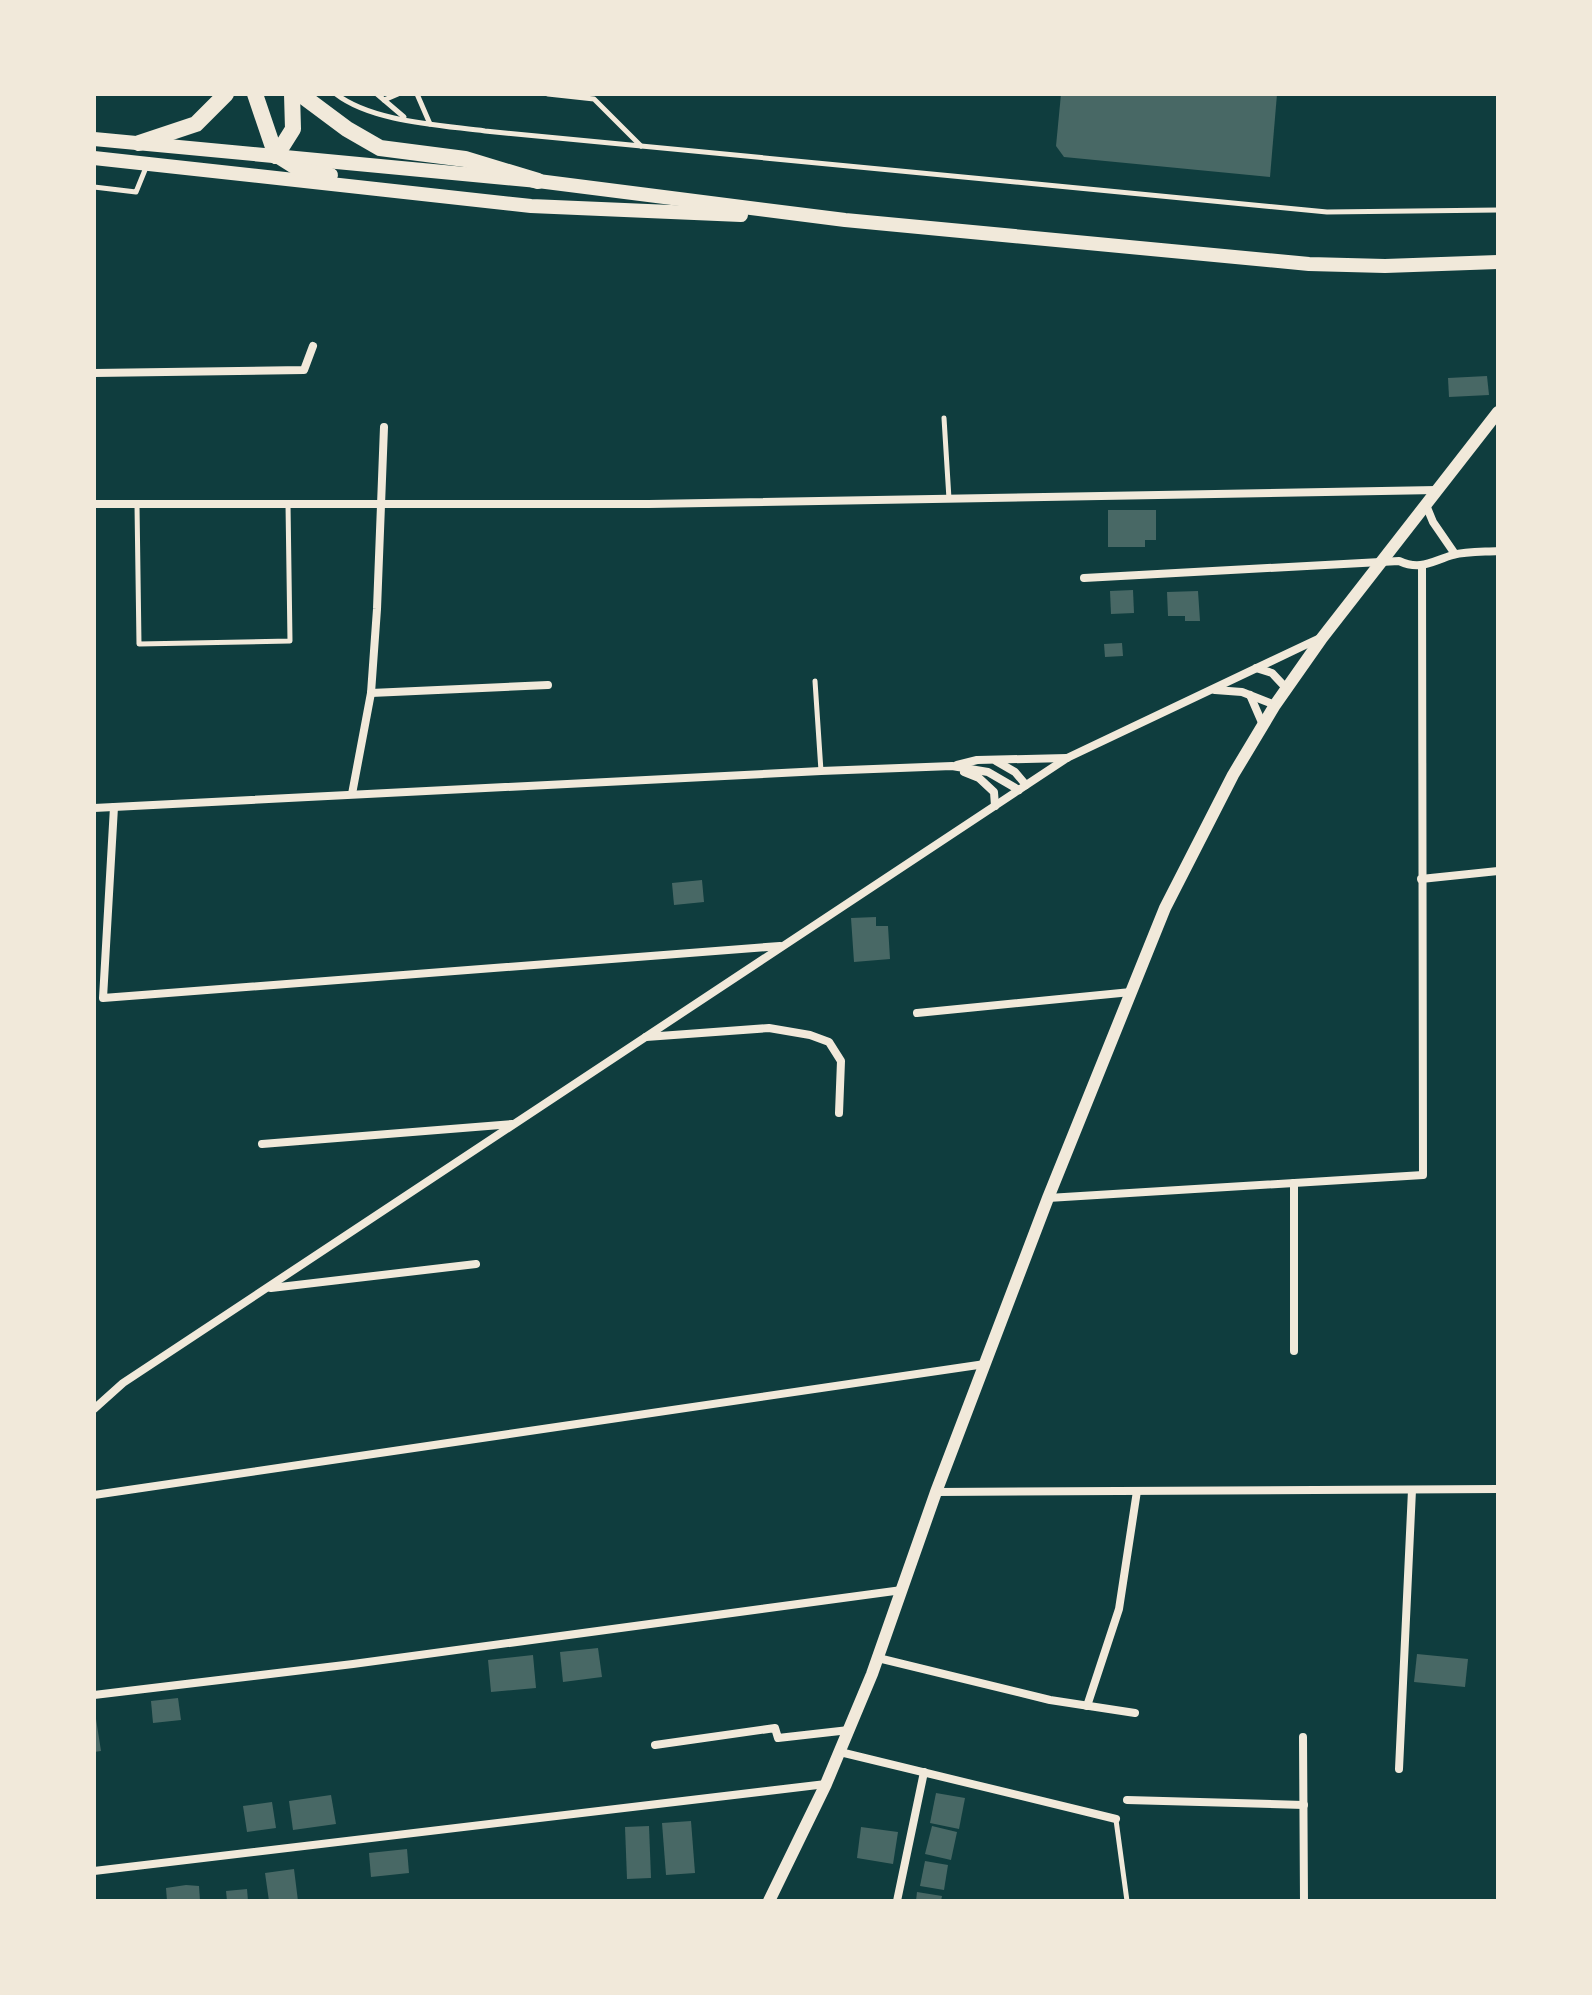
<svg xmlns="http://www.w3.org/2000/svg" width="1592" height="1995" viewBox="0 0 1592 1995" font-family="'Archivo Narrow',sans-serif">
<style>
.building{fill:#486865}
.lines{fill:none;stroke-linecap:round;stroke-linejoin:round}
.service{stroke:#f1e9da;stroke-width:5}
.minor{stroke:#f1e9da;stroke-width:8}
.tertiary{stroke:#f1e9da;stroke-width:12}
.secondary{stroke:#f1e9da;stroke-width:14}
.trunk{stroke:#f1e9da;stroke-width:16}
</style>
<rect width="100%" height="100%" fill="#0f3d3e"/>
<g class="building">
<polygon points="1061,94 1277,94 1270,177 1064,157 1056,146"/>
<polygon points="1487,376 1489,395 1449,397 1448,378"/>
<polygon points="1108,510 1156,510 1156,540 1145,540 1145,547 1108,547"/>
<polygon points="1133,590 1134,613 1111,614 1110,591"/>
<polygon points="1198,591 1200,621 1185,621 1185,616 1168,616 1167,592"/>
<polygon points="1122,643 1123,656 1105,657 1104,644"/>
<polygon points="702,880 704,902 674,905 672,883"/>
<polygon points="876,917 876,926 888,926 890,959 854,962 851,918"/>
<polygon points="598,1648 602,1677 563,1682 560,1652"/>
<polygon points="1417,1654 1468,1659 1465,1687 1414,1682"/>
<polygon points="533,1655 536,1688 491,1692 488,1660"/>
<polygon points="178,1698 181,1720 153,1723 151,1701"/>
<polygon points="96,1719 101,1751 94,1752 94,1720"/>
<polygon points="936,1793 965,1798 959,1829 930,1823"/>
<polygon points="331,1795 336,1824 293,1830 289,1801"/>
<polygon points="272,1802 276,1828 247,1832 243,1806"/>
<polygon points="691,1821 695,1873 666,1875 662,1823"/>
<polygon points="649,1826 651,1878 627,1879 625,1827"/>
<polygon points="932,1826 957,1832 951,1860 925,1854"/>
<polygon points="861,1827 898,1832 893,1864 857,1858"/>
<polygon points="407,1849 409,1873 371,1877 369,1853"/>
<polygon points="925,1861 948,1865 944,1890 920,1886"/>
<polygon points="294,1869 298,1901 269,1901 265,1873"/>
<polygon points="186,1885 199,1886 200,1901 167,1901 166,1888"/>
<polygon points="247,1889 248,1901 227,1901 226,1891"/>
<polygon points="917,1892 942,1896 941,1901 916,1901"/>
</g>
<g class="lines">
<g class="service">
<path d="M 336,94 C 372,122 441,125 485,131 L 1327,212 L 1498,210"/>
<polyline points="377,94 404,117"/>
<polyline points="417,94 430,124"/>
<polyline points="548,94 594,99 641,146"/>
<polyline points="384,100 398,94"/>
<polyline points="94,187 136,192 147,165"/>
<polyline points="944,418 949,499"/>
<polyline points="137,505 139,644 290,641 288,504"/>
<polyline points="815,681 821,771"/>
<polyline points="1116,1820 1127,1901"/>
</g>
<g class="minor">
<polyline points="94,373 304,370 313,346"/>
<polyline points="94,504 649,504 1437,490"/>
<polyline points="1426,505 1433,522 1455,554"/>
<path d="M 1084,578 L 1399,561 C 1421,571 1432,561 1453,555 C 1467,551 1484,552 1498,551"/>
<polyline points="1256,668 1272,673 1287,689"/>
<polyline points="1215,690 1242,692 1275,705"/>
<polyline points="371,693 548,685"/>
<polyline points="1250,695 1263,725"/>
<polyline points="996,761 1015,772 1026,785"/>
<polyline points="957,765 977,760 1067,758"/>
<polyline points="964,772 979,778 994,792 995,806"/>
<polyline points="352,794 371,693 377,609 384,427"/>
<polyline points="114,807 103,998 780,946"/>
<polyline points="94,808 821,771 952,766 988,772 1019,790"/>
<polyline points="1421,879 1498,871"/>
<polyline points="917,1013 1131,992"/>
<polyline points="646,1037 769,1028 810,1035 829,1042 841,1061 839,1113"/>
<polyline points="262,1144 512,1124"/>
<polyline points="1048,1198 1423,1175 1422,565"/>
<polyline points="271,1288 476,1264"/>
<polyline points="1294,1351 1294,1183"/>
<polyline points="94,1409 123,1383 1067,758 1320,638"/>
<polyline points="936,1492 1498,1489"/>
<polyline points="94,1495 985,1364"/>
<polyline points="878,1658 1050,1700 1135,1713"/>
<polyline points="94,1695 353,1664 902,1590"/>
<polyline points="1087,1706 1119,1609 1137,1491"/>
<polyline points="1303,1737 1304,1901"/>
<polyline points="655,1745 775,1728 778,1738 849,1730"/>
<polyline points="840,1752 1116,1819"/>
<polyline points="1399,1769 1412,1490"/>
<polyline points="1127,1800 1304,1805"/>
<polyline points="94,1871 826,1784"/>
<polyline points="897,1901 924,1772"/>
</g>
<polyline class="tertiary" points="769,1901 826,1784 872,1674 936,1492 1048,1198 1165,908 1233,775 1275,705 1322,638 1498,412"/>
<g class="secondary">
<polyline points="94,139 538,181 845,220 1309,264 1385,266 1498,262"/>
<polyline points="94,158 531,206 741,215"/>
<polyline points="280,158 299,170 331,175"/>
</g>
<g class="trunk">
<polyline points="255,94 276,156"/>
<polyline points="300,94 347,129 380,148 465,159 538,181"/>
<polyline points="139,143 196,124 226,94"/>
<polyline points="276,156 293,129 292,94"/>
</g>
</g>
<rect width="1592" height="1995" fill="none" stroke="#f1e9da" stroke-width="192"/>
</svg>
